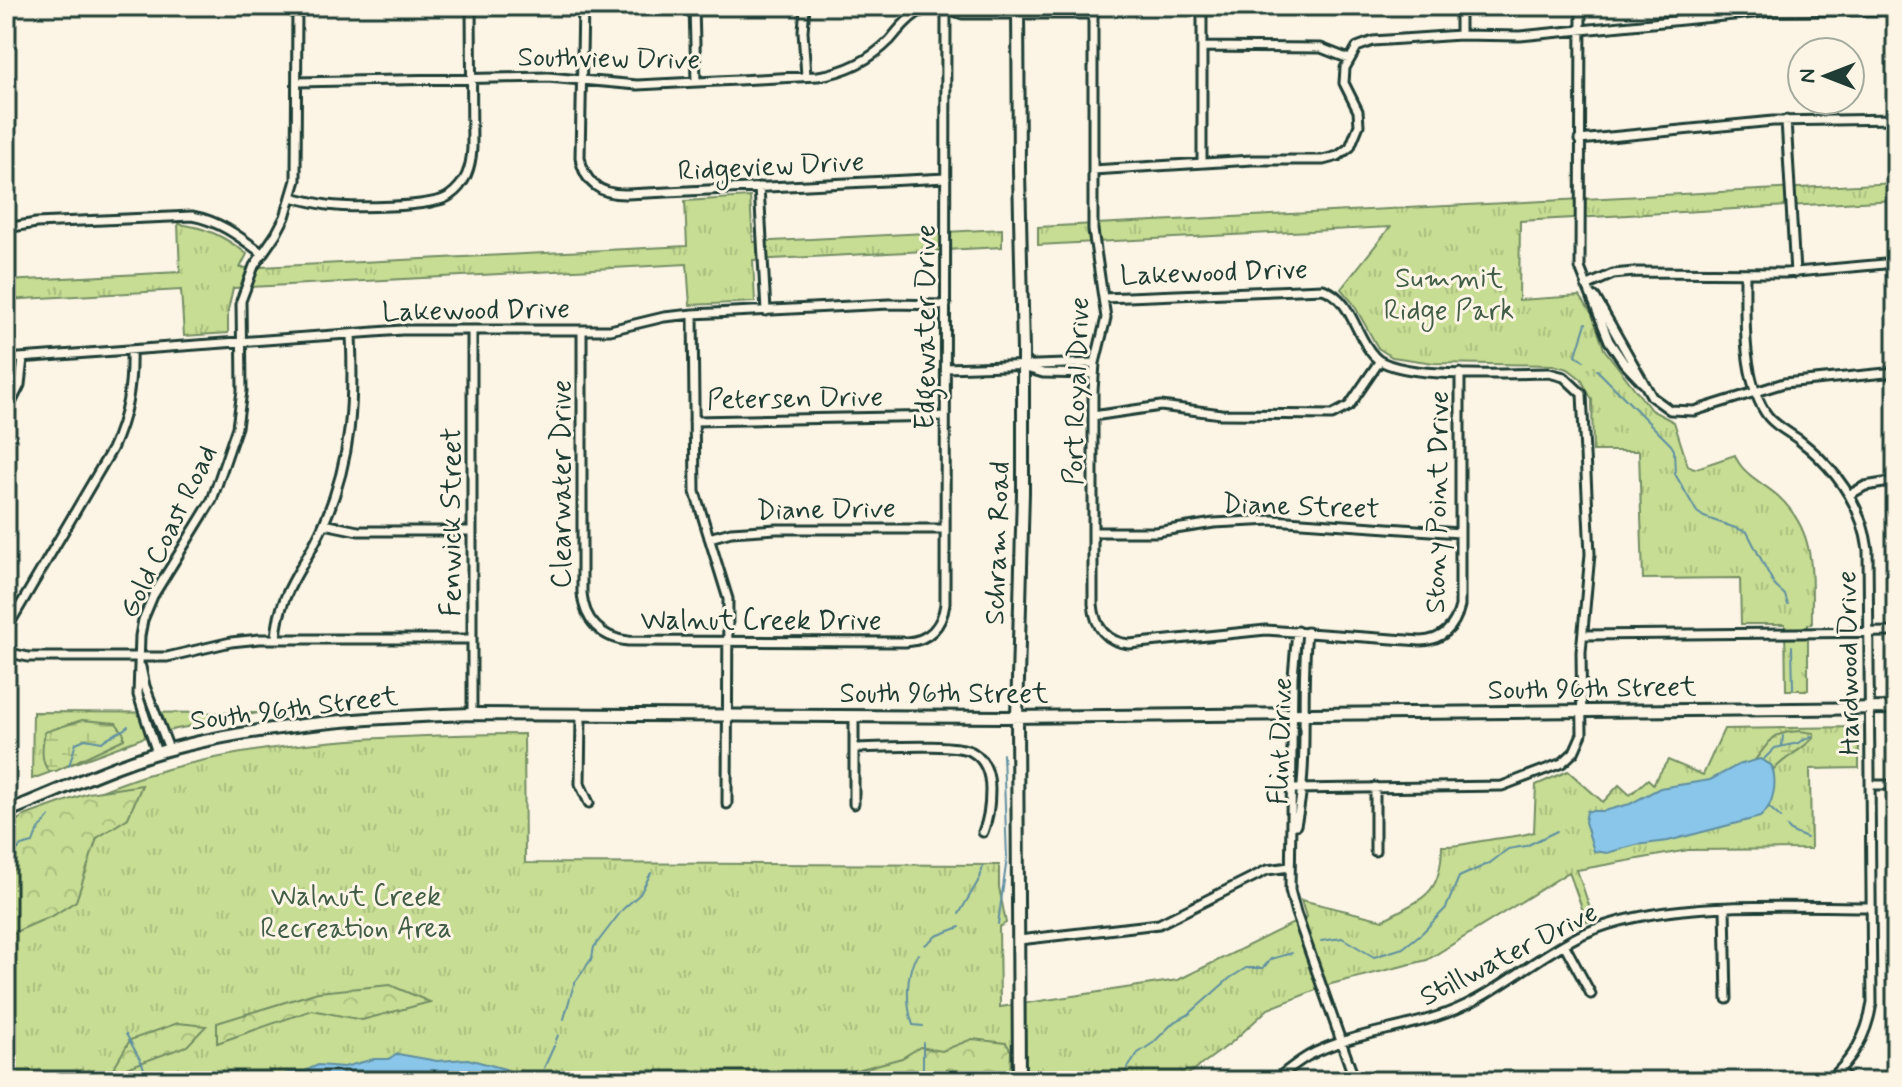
<svg xmlns="http://www.w3.org/2000/svg" width="1902" height="1087" font-family="Mynerve,sans-serif">
  <style>
    .grass { fill: url(#grass-tufts); stroke: #738d64; stroke-width: 2 }
    .forest { fill: url(#forest-crowns); stroke: #738d64; stroke-width: 2 }
    .wetland { fill: url(#wetland-marsh); stroke: #738d64; stroke-width: 2 }
    .water { fill: #8ac6ea; stroke: #5f8fa1; stroke-width: 2 }
    .lines { fill: none; stroke-linecap: round; stroke-linejoin: round }
    .stream { stroke: #5f8fa1; stroke-width: 2 }
    .street-casing { stroke: #1f3d34; stroke-width: 13 }
    .secondary-casing { stroke: #1f3d34; stroke-width: 16 }
    .street { stroke: #fcf5e5; stroke-width: 7 }
    .secondary { stroke: #fcf5e5; stroke-width: 10 }
    .labels { text-anchor: middle; stroke-width: 6; stroke-linejoin: round; paint-order: stroke }
    .street-label { font-size: 28px; fill: #1f3d34; stroke: #fcf5e5 }
    .park-label { font-size: 28px; fill: #415d47; stroke: #fcf5e5 }
  </style>
  <defs>
    <pattern id="grass-tufts" width="24" height="20" patternUnits="userSpaceOnUse" patternTransform="scale(2)"><rect width="24" height="20" fill="#c7dd93"/><path d="M3 7l-1-3M5 7V3M7 7l1-3M15 17l-1-3M17 17v-4M19 17l1-3" fill="none" stroke="#aabf7f"/></pattern>
    <pattern id="forest-crowns" width="20" height="18" patternUnits="userSpaceOnUse" patternTransform="scale(2)"><rect width="20" height="18" fill="#c7dd93"/><path d="M2 6a3 3 0 1 1 6 0M12 15a3 3 0 1 1 6 0" fill="none" stroke="#aabf7f"/></pattern>
    <pattern id="wetland-marsh" width="20" height="14" patternUnits="userSpaceOnUse" patternTransform="scale(2)"><rect width="20" height="14" fill="#c7dd93"/><path d="M1 5h8M5 5V1M11 12h8M15 12V8" fill="none" stroke="#aabf7f"/></pattern>
  </defs>
  <rect width="100%" height="100%" fill="#fcf5e5"/>
  <filter id="ink" filterUnits="userSpaceOnUse"><feTurbulence type="fractalNoise" baseFrequency=".0125" numOctaves="2"/><feDisplacementMap in="SourceGraphic" scale="16" xChannelSelector="R" yChannelSelector="G"/><feConvolveMatrix kernelMatrix="1 2 1 2 8 2 1 2 1" color-interpolation-filters="sRGB"/></filter>
  <g filter="url(#ink)">
    <path class="grass" d="M1896 183V200L1520 221 1519 300 1580 296 1592 314 1604 349 1651 410 1674 422 1688 466 1694 469 1735 455C1742 475 1764 483 1779 497 1818 534 1811 575 1812 624H1808V690H1786L1785 624H1741L1740 578 1643 579 1639 451H1593L1592 400 1581 379 1568 369 1553 365 1434 363 1392 357 1378 348 1353 303 1341 289 1390 227 1038 245V227Z
      M750 197 753 242 1002 229V247L753 260 755 302 690 305 687 264 233 288 228 310V333L184 336 181 290 6 300V281L180 272 178 224C206 227 225 237 247 254L240 268 687 246 685 201Z
      M33 712 258 713 156 733 32 779Z
      M1859 727V768L1810 769 1811 849 1688 850 1577 870 1594 920 1587 922 1569 872 1427 960 1331 984 1268 1009 1231 1043 1179 1081H6V830C51 812 96 791 143 776 264 739 398 735 524 734L525 863 999 865V887L1006 923 999 927 1000 1007 1178 980 1306 917 1301 900 1383 920C1422 898 1441 897 1442 846 1461 847 1470 842 1488 840 1504 837 1518 837 1534 832L1536 785 1568 771 1603 802 1619 785 1630 795 1648 779 1653 784 1668 760 1703 775 1724 729Z"/>
    <path class="forest" d="M142 785 128 818 97 838 76 901 54 915 6 936V827L24 816 88 793Z
      M390 985 430 1002 362 1020 312 1010 217 1043V1023L318 992Z
      M178 1023 206 1026 187 1046 110 1074 130 1040Z
      M972 1039 1006 1043 1011 1051 1010 1081H812L839 1079 861 1069 902 1058 920 1047 942 1051Z"/>
    <path class="wetland" d="M82 720 116 723 124 734V739L56 771H49C40 762 42 745 45 732Z
      M1800 731 1814 733V737C1802 751 1785 756 1774 770L1766 762 1755 760C1773 738 1771 733 1800 731Z"/>
    <path class="water" d="M1760 759 1771 765C1778 781 1774 806 1760 817L1668 841 1636 845 1607 853 1594 851 1585 822 1587 811H1604L1630 804 1660 788 1710 780 1738 765Z
      M398 1054 437 1061 468 1059 505 1069 519 1081H271L287 1073 305 1071 318 1065 344 1067 374 1059H388Z"/>
    <g class="lines">
      <path class="stream" d="M1584 361 1576 355 1586 323
        M1597 370 1671 445 1674 450 1675 474 1697 512 1704 517 1747 532 1775 586 1785 595 1788 605
        M1792 646 1793 688
        M1782 745 1783 736
        M1763 760 1775 748 1798 743 1812 736
        M69 766 76 743 85 739 102 742C110 734 120 734 128 726
        M1769 807 1781 818
        M1787 827 1792 832 1807 838
        M6 875 13 869 12 855 21 846 33 843 37 832 49 817
        M959 914 980 878 983 866
        M998 924 1007 858 1003 754
        M1321 941 1342 938 1374 957 1403 948 1422 933 1446 908 1459 877 1490 863 1508 849 1526 846 1557 831
        M925 945 936 936 960 927
        M918 954C905 971 906 1006 913 1025L923 1026
        M564 1019 574 984 592 958 594 947 623 909 640 894 651 873
        M126 1034 142 1063 148 1081
        M555 1043 558 1035
        M544 1068 554 1046
        M540 1081 543 1073
        M917 1081 923 1067V1043
        M1119 1081 1138 1053 1153 1043 1174 1022 1188 1015 1230 978 1246 968H1263L1271 959 1292 953"/>
      <g class="street-casing">
        <path id="street" d="M583 6 580 157C584 183 601 195 627 194L946 178
          M694 6 696 82
          M805 6 803 31 806 76
          M1093 6V230L1106 318 1095 363 1093 391V604C1095 627 1106 642 1129 644L1266 630 1421 641C1443 640 1455 627 1460 606V373
          M1460 6V35
          M1581 6 1580 268 1609 341 1624 363 1643 383
          M948 9 962 14H1094
          M1202 47 1321 48 1349 59
          M297 82 548 77 637 85 818 76C846 72 870 60 890 40 898 30 906 20 917 13 928 7 941 10 953 6
          M1786 120 1795 273
          M1579 140 1773 121 1896 119
          M1202 162V6
          M1093 170 1252 160H1323L1338 156 1350 147 1359 125 1358 111 1344 83 1345 68 1357 47 1373 41 1460 35 1520 36 1774 11 1896 10
          M759 187 766 311
          M291 197C303 200 315 203 327 205 350 208 432 208 449 196 466 184 471 168 472 148L471 6
          M6 228 36 223 192 216C220 221 240 237 263 254
          M1745 274C1745 315 1742 376 1765 412 1772 424 1787 431 1798 439 1834 467 1862 504 1868 550L1872 1003C1867 1036 1853 1059 1828 1081
          M1586 286 1613 274 1634 272 1785 273 1896 263
          M1595 297 1652 397 1670 410 1694 411 1784 383 1896 372
          M1103 298 1323 289C1352 299 1355 336 1374 356 1396 381 1514 373 1549 373L1564 377 1582 394 1590 554 1581 652 1582 734 1574 752 1562 763 1502 786 1293 789
          M693 314 695 492 728 599 727 804
          M582 330V593C584 620 601 638 628 641L906 642C929 641 942 626 945 604L946 6
          M6 359 402 330H610L664 317 693 314 889 304 946 305
          M946 368 1095 363
          M1026 368 1043 373 1094 374
          M6 413 20 385 23 358
          M1093 416 1161 406 1221 414 1332 415 1349 406 1379 362
          M694 421 945 416
          M1849 495 1865 486 1896 481
          M324 524 358 531H472
          M1093 532H1156L1214 523 1273 520 1460 533
          M709 538 731 532 777 529H945
          M6 630 112 449C127 416 132 387 131 351
          M1297 631 1293 676 1290 890 1296 913 1355 1081
          M1583 635 1896 632
          M276 639C279 588 307 566 325 521 352 456 354 403 351 334
          M6 652 28 657H167L231 642 260 639H472
          M141 667 145 686 169 749
          M472 714V330
          M581 715 580 784 589 803
          M854 748C879 748 954 742 972 752 986 760 990 775 990 790 990 805 989 818 983 832
          M157 753 138 695 140 636 143 620 153 596 212 500 237 427 242 391 241 301 254 266 276 234 285 217 296 180 297 6
          M1870 785H1896
          M1375 787V851
          M854 804V716
          M1296 825C1310 761 1300 696 1307 632
          M1725 908 1727 999
          M1019 940 1159 924 1267 870 1290 867
          M1564 944 1591 994
          M1840 1071 1849 1081
          M1274 1081C1285 1072 1296 1063 1308 1056 1350 1033 1402 1030 1447 1013 1496 995 1536 956 1583 934 1663 898 1784 907 1871 907"/>
      </g>
      <g class="secondary-casing">
        <path id="secondary" d="M1018 6 1019 171 1023 352V492L1017 717 1019 1081
          M6 812C64 789 122 760 182 746 277 723 376 717 472 714L1004 717 1896 708"/>
      </g>
      <use href="#street" class="street"/>
      <use href="#secondary" class="secondary"/>
    </g>
  </g>
  <g class="labels">
    <g class="street-label">
      <text transform="translate(609 57) rotate(1)" y="10">Southview Drive</text>
      <text transform="translate(771 165) rotate(-3)" y="10">Ridgeview Drive</text>
      <text transform="translate(1214 271) rotate(-2)" y="10">Lakewood Drive</text>
      <text transform="translate(476 309) rotate(-1)" y="10">Lakewood Drive</text>
      <text transform="translate(924 327) rotate(-90)" y="10">Edgewater Drive</text>
      <text transform="translate(1075 391) rotate(-88)" y="10">Port Royal Drive</text>
      <text transform="translate(795 397) rotate(-1)" y="10">Petersen Drive</text>
      <text transform="translate(560 484) rotate(-90)" y="10">Clearwater Drive</text>
      <text transform="translate(1436 502) rotate(-89)" y="10">Stony Point Drive</text>
      <text transform="translate(1301 505) rotate(2)" y="10">Diane Street</text>
      <text transform="translate(826 508) rotate(-1)" y="10">Diane Drive</text>
      <text transform="translate(450 522) rotate(-90)" y="10">Fenwick Street</text>
      <text transform="translate(167 531) rotate(-64)" y="10">Gold Coast Road</text>
      <text transform="translate(996 543) rotate(-88)" y="10">Schram Road</text>
      <text x="761" y="629">Walnut Creek Drive</text>
      <text transform="translate(1847 663) rotate(-91)" y="10">Hardwood Drive</text>
      <text transform="translate(1592 687) rotate(-1)" y="10">South 96th Street</text>
      <text x="944" y="702">South 96th Street</text>
      <text transform="translate(294 707) rotate(-7)" y="10">South 96th Street</text>
      <text transform="translate(1279 741) rotate(-88)" y="10">Flint Drive</text>
      <text transform="translate(1508 953) rotate(-27)" y="10">Stillwater Drive</text>
    </g>
    <g class="park-label">
      <text x="1449" y="287">Summit<tspan x="1449" dy="32">Ridge Park</tspan></text>
      <text x="356" y="905">Walnut Creek<tspan x="356" dy="32">Recreation Area</tspan></text>
    </g>
  </g>
  <rect width="1902" height="1087" fill="none" stroke="#fcf5e5" stroke-width="32"/>
  <rect x="16" y="16" width="1870" height="1055" fill="none" stroke="#1f3d34" stroke-width="3" filter="url(#ink)"/>
  <g transform="translate(1826 76) rotate(270)"><circle r="38" fill="#fcf5e5" stroke="#a4ab9e" stroke-width="2"/>
  <path d="M0-6L14 30L0 20L-14 30Z" fill="#1f3d34"/>
  <text y="-12" font-size="22" font-weight="bold" text-anchor="middle" fill="#1f3d34">N</text>
  </g>
</svg>
